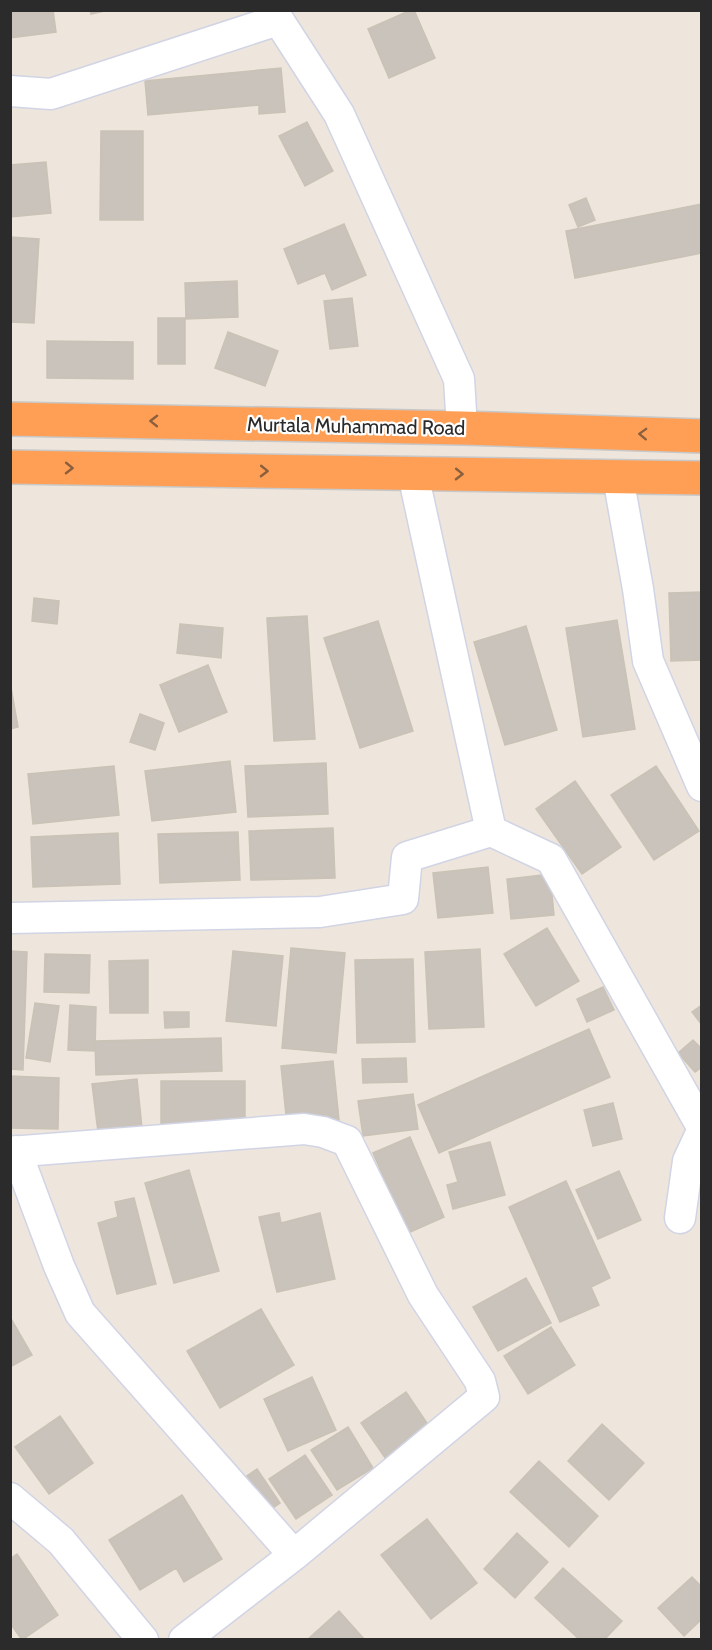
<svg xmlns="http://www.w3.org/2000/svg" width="712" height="1650" font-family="Cabin,sans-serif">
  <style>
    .building { fill: #c9c3bb; stroke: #c9c2b5; stroke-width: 1.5 }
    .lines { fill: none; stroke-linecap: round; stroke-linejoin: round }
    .minor-casing { stroke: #d1d4e5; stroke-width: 33 }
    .highway-casing { stroke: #c8c8c8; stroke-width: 36 }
    .minor { stroke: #fff; stroke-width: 30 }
    .highway { stroke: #ff9f55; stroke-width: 33 }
    .oneway { stroke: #8a5f3e }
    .labels { text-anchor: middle; stroke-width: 4.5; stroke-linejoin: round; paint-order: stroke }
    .street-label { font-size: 20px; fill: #2b2b2b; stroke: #fff }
  </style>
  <rect width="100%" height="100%" fill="#eee6dc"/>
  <path class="building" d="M10 10H53L56 32 10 38Z
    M90 10H109L91 14Z
    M411 10H414L435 58 389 78 368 29Z
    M281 68 285 112 259 114V105L148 115 145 81Z
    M307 122 333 171 305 186 279 136Z
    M101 131H143V220H100Z
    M46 162 51 213 10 217V165Z
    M586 198 595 220 578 227 569 205Z
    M702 204V253L575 278 566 231Z
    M344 224 366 275 332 290 325 273 298 284 284 249Z
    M10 237 39 239 34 323 10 322Z
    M237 281 238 317 186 319 185 283Z
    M352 298 358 346 330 349 324 301Z
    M158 318H185V364H158Z
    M228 332 278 351 265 386 215 368Z
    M47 341 133 342V379L47 378Z
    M702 592V660L671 661 669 593Z
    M34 598 59 601 57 624 32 621Z
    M307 616 315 739 274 741 267 618Z
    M617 620 635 729 583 737 566 628Z
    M378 621 413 731 360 748 324 638Z
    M180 624 223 628 221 658 177 653Z
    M526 626 557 730 505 745 474 642Z
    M208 665 227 712 179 732 160 685Z
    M10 682 18 727 10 729Z
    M140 714 164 723 155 750 130 742Z
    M230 761 236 812 152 821 145 771Z
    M326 763 328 814 248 817 245 766Z
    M114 766 119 815 33 824 28 774Z
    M656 766 699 831 654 860 611 795Z
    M575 781 621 847 582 874 536 809Z
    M333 828 335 878 251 880 249 831Z
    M238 832 240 880 160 883 158 834Z
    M118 833 120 884 33 887 31 837Z
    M488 867 493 913 438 918 433 873Z
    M550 874 554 915 511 919 507 879Z
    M547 928 579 981 536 1006 504 954Z
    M291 948 345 953 336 1053 282 1048Z
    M480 949 484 1027 429 1029 425 952Z
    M10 951 27 952 23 1070 10 1069Z
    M233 951 283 956 276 1026 226 1021Z
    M45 954 90 955 89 993 44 992Z
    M413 959 415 1042 357 1043 355 960Z
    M148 960V1013H110L109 961Z
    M603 987 614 1010 587 1022 577 999Z
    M35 1003 59 1006 50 1062 26 1058Z
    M70 1005 96 1007 95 1051 68 1050Z
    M702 1005V1025L692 1012Z
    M164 1012H189V1027L165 1028Z
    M589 1029 610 1077 439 1153 418 1105Z
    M221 1038 222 1071 96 1075 95 1041Z
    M693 1040 702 1049V1067L695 1072 678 1053Z
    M406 1058 407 1082 363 1083 362 1059Z
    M333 1061 339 1120 287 1125 281 1066Z
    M10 1076 59 1078 58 1129 10 1128Z
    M137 1079 142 1128 98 1132 92 1084Z
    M161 1081H245V1129L161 1130Z
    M413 1094 418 1129 363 1136 358 1101Z
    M613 1103 622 1139 593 1146 584 1110Z
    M410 1137 444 1217 408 1233 373 1153Z
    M490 1142 505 1195 453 1209 447 1185 458 1182 449 1152Z
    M189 1170 219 1271 174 1283 145 1183Z
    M619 1171 641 1220 598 1239 576 1190Z
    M566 1181 610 1278 591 1287 599 1305 560 1322 509 1207Z
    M134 1198 156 1284 117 1294 98 1223 118 1217 115 1202Z
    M279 1213 281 1223 320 1213 335 1279 277 1292 259 1217Z
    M526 1278 551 1323 498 1351 473 1307Z
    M261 1309 294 1365 220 1408 187 1351Z
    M10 1317 32 1355 10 1367Z
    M551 1327 575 1365 528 1394 504 1356Z
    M312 1377 336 1430 288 1451 264 1399Z
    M406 1392 433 1432 388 1462 361 1423Z
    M60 1416 93 1463 49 1494 15 1447Z
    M602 1424 644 1463 609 1500 568 1461Z
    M348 1427 373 1468 337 1490 311 1450Z
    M305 1455 332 1495 296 1519 269 1479Z
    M539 1461 598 1516 569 1547 510 1492Z
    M257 1469 280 1503 267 1512 244 1478Z
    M182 1495 222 1559 184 1582 176 1568 140 1590 109 1540Z
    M427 1519 477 1583 431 1619 381 1555Z
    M517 1533 548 1562 515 1598 484 1569Z
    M17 1554 58 1615 22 1640 10 1623V1559Z
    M563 1568 622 1621 604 1640H580L535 1598Z
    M692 1577 702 1587V1619L684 1636 658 1608Z
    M339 1611 365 1640H307Z"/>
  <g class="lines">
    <g class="minor-casing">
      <path id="minor" d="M272 10 339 114 459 379 462 428
        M10 91 51 94 278 20
        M618 477 638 589 648 661 702 786
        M491 831 551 859 702 1127
        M10 918 320 912 403 899 407 857 491 831 413 474
        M16 1151 59 1266 80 1313 294 1555 184 1640
        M10 1152 304 1129 323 1132 347 1141 423 1295 480 1381 484 1397 294 1555
        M680 1218 688 1161 702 1131
        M10 1498 61 1541 143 1640"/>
    </g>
    <g class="highway-casing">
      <path id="highway" d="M10 419 462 428 702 436
        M10 467 702 478"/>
    </g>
    <use href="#minor" class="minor"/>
    <use href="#highway" class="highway"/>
  </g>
  <defs><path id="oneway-chevron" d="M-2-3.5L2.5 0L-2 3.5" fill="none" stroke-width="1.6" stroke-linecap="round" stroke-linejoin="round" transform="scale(1.5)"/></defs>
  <g class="oneway">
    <use href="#oneway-chevron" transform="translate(154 421) rotate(-179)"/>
    <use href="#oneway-chevron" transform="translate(643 434) rotate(-178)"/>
    <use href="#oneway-chevron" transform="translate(69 468) rotate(1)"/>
    <use href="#oneway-chevron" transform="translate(264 471) rotate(1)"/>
    <use href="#oneway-chevron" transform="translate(459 474) rotate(1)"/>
  </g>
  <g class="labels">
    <g class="street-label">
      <text transform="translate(356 426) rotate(1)" y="7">Murtala Muhammad Road</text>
    </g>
  </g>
  <rect width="712" height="1650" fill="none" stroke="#2b2b2b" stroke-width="24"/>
</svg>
